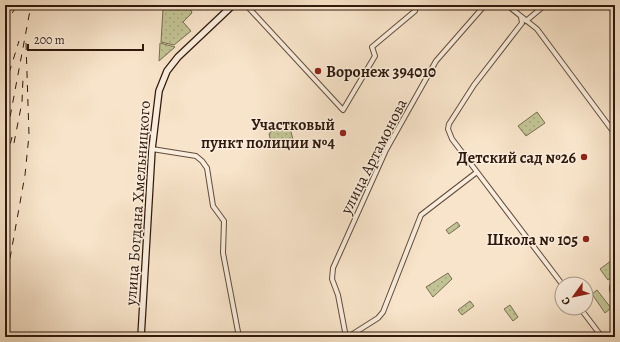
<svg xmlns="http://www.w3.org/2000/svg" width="620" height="342" font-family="Alegreya,serif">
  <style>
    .grass { fill: url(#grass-dots); stroke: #786e50 }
    .pitch { fill: #c2c394; stroke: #786e50 }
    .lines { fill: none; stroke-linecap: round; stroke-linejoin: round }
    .minor-casing { stroke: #614c3c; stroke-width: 6 }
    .secondary-casing { stroke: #2f190c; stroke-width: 8 }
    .minor { stroke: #faeddd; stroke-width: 4 }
    .secondary { stroke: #faeddd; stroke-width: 5.5 }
    .rail { stroke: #2f190c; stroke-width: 1; stroke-dasharray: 7 7; stroke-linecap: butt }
    .poi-dot { fill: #8f2418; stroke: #faeddd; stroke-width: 1.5 }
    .labels { text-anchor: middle; stroke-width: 3; stroke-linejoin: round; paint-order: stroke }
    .poi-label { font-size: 16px; font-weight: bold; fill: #2f190c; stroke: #faeddd; text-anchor: end }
    .street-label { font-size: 16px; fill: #2f190c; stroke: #faeddd }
  </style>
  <defs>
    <pattern id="grass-dots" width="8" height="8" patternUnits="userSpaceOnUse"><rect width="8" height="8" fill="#c2c394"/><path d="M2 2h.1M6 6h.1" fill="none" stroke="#a7a77e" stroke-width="1.8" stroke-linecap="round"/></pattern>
  </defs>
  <rect width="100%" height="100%" fill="#f8e4ca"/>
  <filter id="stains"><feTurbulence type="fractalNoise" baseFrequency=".005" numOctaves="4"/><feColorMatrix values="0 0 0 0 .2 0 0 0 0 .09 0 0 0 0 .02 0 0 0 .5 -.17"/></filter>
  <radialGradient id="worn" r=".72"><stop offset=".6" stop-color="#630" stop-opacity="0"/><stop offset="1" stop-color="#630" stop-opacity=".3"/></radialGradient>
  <path class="grass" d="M189 5 192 13 183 22 191 31 174 45 161 42 163 9 166 6Z
    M160 43 175 47 159 61Z
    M537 112 545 123 526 136 518 126Z
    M288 121 294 143 273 149 269 134 277 124Z
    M457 222 460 226 449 234 446 230Z
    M615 258V275L608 280 600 269Z
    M448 273 452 279 433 297 426 287Z
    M470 301 474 306 462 315 458 310Z
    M510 305 518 317 513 321 504 309Z"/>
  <path class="pitch" d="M615 278V300C608 293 607 284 615 278Z
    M597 290 611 308 605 313 592 294Z"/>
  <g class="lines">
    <g class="minor-casing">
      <path id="minor" d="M246 5 343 110 375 56 372 47 415 11 416 5
        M507 5 537 29 615 134
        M521 17 522 23 474 85 449 124 448 129 452 139 562 284
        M526 21 545 5
        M152 149 196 156 202 161 207 168 213 206 224 221 223 253 239 337
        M580 308 602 337
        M346 337 338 295 332 279 333 268 386 150 436 61 485 5
        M348 337 378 318 383 312 421 215 477 172"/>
    </g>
    <g class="secondary-casing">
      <path id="secondary" d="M141 337 152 149 159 91 167 71 178 57 233 5"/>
    </g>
    <use href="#minor" class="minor"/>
    <use href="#secondary" class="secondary"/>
    <path class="rail" d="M5 25 17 5
      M5 86 19 41
      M5 98 10 81
      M14 143 22 102 23 78
      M5 144 31 5
      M7 157 12 137
      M5 286 25 175 29 135 26 43"/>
  </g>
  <g class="poi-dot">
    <circle cx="318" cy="71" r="4"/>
    <circle cx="343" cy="133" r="4"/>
    <circle cx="584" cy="157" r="4"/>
    <circle cx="586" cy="239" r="4"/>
  </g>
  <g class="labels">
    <g class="poi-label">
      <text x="326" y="77" text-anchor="start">Воронеж 394010</text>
      <text x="335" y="130">Участковый<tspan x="335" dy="18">пункт полиции №4</tspan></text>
      <text x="576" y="163">Детский сад №26</text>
      <text x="578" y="245">Школа № 105</text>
    </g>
    <g class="street-label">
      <text transform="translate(373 156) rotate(-63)" y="6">улица Артамонова</text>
      <text transform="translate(137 203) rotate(-86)" y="6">улица Богдана Хмельницкого</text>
    </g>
  </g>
  <rect width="620" height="342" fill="none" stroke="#f8e4ca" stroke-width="20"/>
  <rect x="6" y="6" width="608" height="330" fill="none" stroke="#2f190c" stroke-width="2"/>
  <rect x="10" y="10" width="600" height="322" fill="none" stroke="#2f190c"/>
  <g transform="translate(574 296) rotate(237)"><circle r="19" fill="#faeddd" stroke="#a99889"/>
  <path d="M0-3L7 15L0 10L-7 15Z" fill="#8f2418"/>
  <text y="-6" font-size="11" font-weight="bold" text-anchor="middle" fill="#2f190c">С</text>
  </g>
  <path d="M28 44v6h115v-6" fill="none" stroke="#2f190c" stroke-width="2"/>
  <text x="34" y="44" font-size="12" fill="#2f190c" stroke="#faeddd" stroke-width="3" paint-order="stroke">200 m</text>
  <rect width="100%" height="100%" filter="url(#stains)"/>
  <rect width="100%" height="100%" fill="url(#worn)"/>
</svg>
